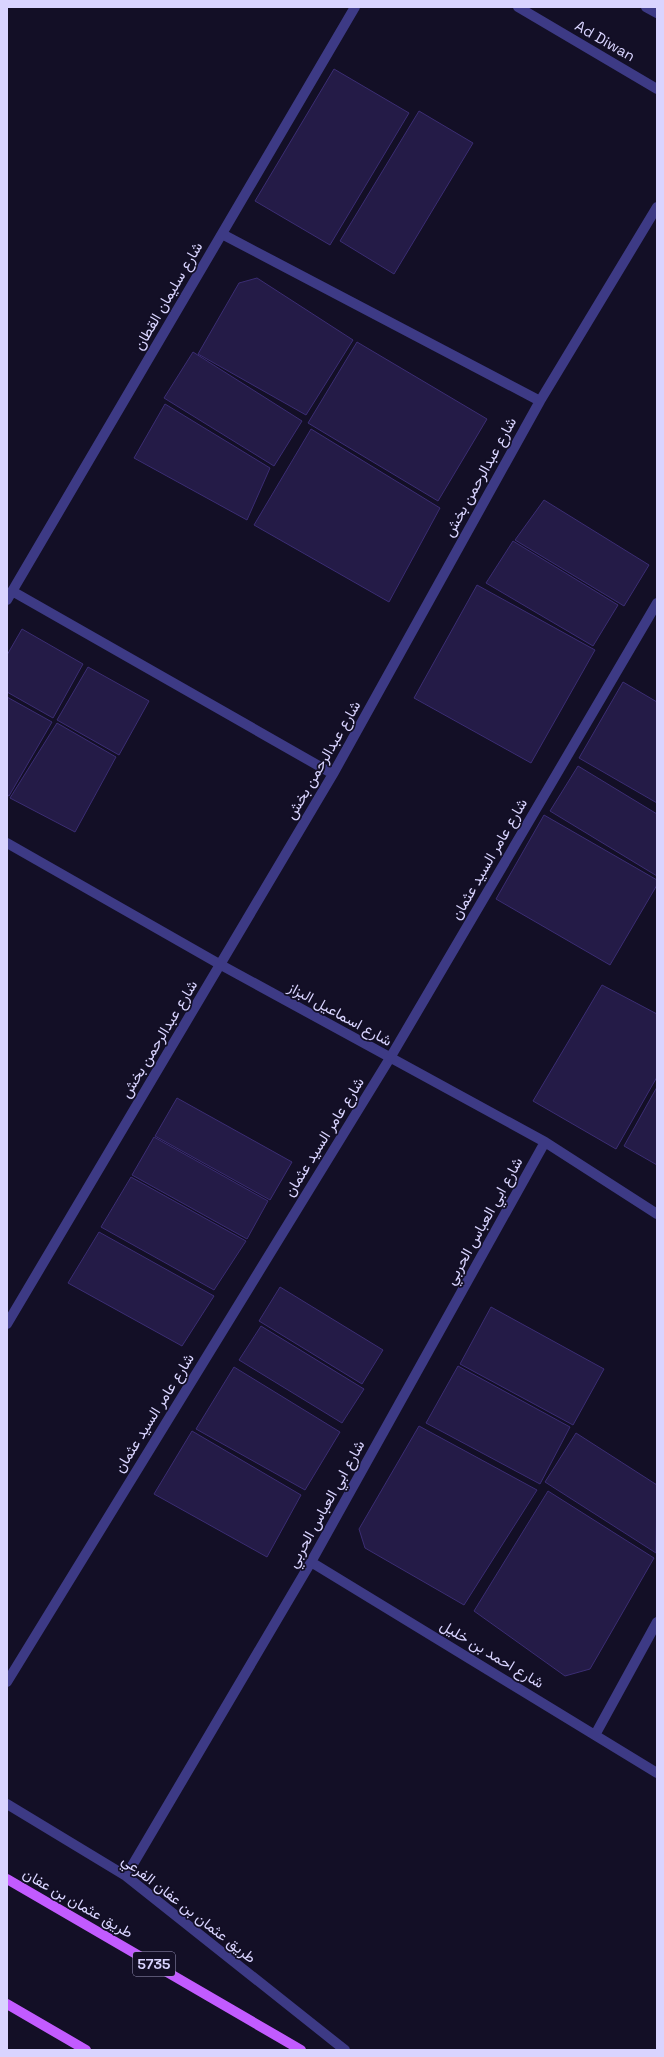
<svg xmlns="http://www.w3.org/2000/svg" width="664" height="2057" font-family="'Space Grotesk',Vazirmatn,sans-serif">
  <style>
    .building { fill: #241b47; stroke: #3b2d73 }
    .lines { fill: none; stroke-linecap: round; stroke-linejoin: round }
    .minor { stroke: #3d3a85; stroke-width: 10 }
    .major { stroke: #c25bff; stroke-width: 10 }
    .labels { text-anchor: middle; stroke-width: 3.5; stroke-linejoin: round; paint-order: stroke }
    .shield { fill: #130f26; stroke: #9e99be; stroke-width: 1 }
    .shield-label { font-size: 14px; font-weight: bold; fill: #d9d4ff }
    .street-label { font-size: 15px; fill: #d9d4ff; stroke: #130f26 }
  </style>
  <rect width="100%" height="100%" fill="#130f26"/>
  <path class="building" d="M334 69 409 113 330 245 255 201Z
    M419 111 473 143 394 274 340 241Z
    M257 278 353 340 306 415 198 354 239 283Z
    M357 342 487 419 438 501 308 423Z
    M193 352 302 421 274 466 164 398Z
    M165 404 270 468 247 520 134 458Z
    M311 429 440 508 389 602 254 525Z
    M544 500 649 565 624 606 515 540Z
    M513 541 618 605 593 646 486 583Z
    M477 585 595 650 531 763 414 698Z
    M22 629 83 664 53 718 7 692V655Z
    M88 667 149 701 119 755 57 720Z
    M623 682 657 702V803L579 758Z
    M7 697 52 722 9 796 7 795Z
    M57 723 116 757 75 832 10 798Z
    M578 766 657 814V876L550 811Z
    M544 815 657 880V885L610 965 496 899Z
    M602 985 657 1014V1077L616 1149 533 1101Z
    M657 1087V1165L624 1146Z
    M177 1098 292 1162 270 1200 155 1136Z
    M154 1137 268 1201 247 1239 132 1175Z
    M131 1177 246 1241 214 1290 101 1227Z
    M99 1232 214 1296 182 1346 68 1283Z
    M280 1287 383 1350 362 1384 259 1321Z
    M491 1307 604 1369 573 1425 460 1364Z
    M261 1326 364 1389 342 1423 239 1360Z
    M458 1366 570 1427 540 1484 426 1423Z
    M234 1367 340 1432 305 1490 196 1429Z
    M419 1426 537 1490 464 1605 365 1548 359 1529Z
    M192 1431 301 1495 267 1557 154 1494Z
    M576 1433 657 1485 656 1553 545 1482Z
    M548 1491 654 1558 590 1669 565 1676 474 1611Z"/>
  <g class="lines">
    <path class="minor" d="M518 7 657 89
      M646 7 657 13
      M222 234 540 401
      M12 591 333 774
      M7 600 355 7
      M7 843 221 965 545 1142 657 1214
      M7 1324 333 774 540 401 657 207
      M311 1562 657 1773
      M7 1682 390 1058 657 603
      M595 1735 657 1622
      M7 1804 126 1876 345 2050
      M126 1876 311 1562 545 1142"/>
    <path class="major" d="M7 1879 301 2050
      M7 2004 86 2050"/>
  </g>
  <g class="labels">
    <rect class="shield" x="133" y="1952" width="42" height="24" rx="3"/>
    <g class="shield-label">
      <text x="154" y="1969">5735</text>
    </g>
    <g class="street-label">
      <text transform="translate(605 41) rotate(30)" y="5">Ad Diwan</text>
      <text transform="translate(168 296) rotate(-60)" y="5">شارع سليمان القطان</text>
      <text transform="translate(480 477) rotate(-61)" y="5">شارع عبدالرحمن بخش</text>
      <text transform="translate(323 760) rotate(-60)" y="5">شارع عبدالرحمن بخش</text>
      <text transform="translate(489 859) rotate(-60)" y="5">شارع عامر السيد عثمان</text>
      <text transform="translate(340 1014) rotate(29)" y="5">شارع اسماعيل البزاز</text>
      <text transform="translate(159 1039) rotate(-59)" y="5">شارع عبدالرحمن بخش</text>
      <text transform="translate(324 1137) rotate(-58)" y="5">شارع عامر السيد عثمان</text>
      <text transform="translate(484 1221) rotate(-61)" y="5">شارع ابي العباس الحربي</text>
      <text transform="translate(154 1413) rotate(-58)" y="5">شارع عامر السيد عثمان</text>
      <text transform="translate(326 1504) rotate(-61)" y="5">شارع ابي العباس الحربي</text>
      <text transform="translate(492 1654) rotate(31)" y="5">شارع احمد بن خليل</text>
      <text transform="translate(78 1903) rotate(30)" y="5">طريق عثمان بن عفان</text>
      <text transform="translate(189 1909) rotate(38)" y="5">طريق عثمان بن عفان الفرعي</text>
    </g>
  </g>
  <rect width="664" height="2057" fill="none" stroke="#d9d4ff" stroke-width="16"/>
</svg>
